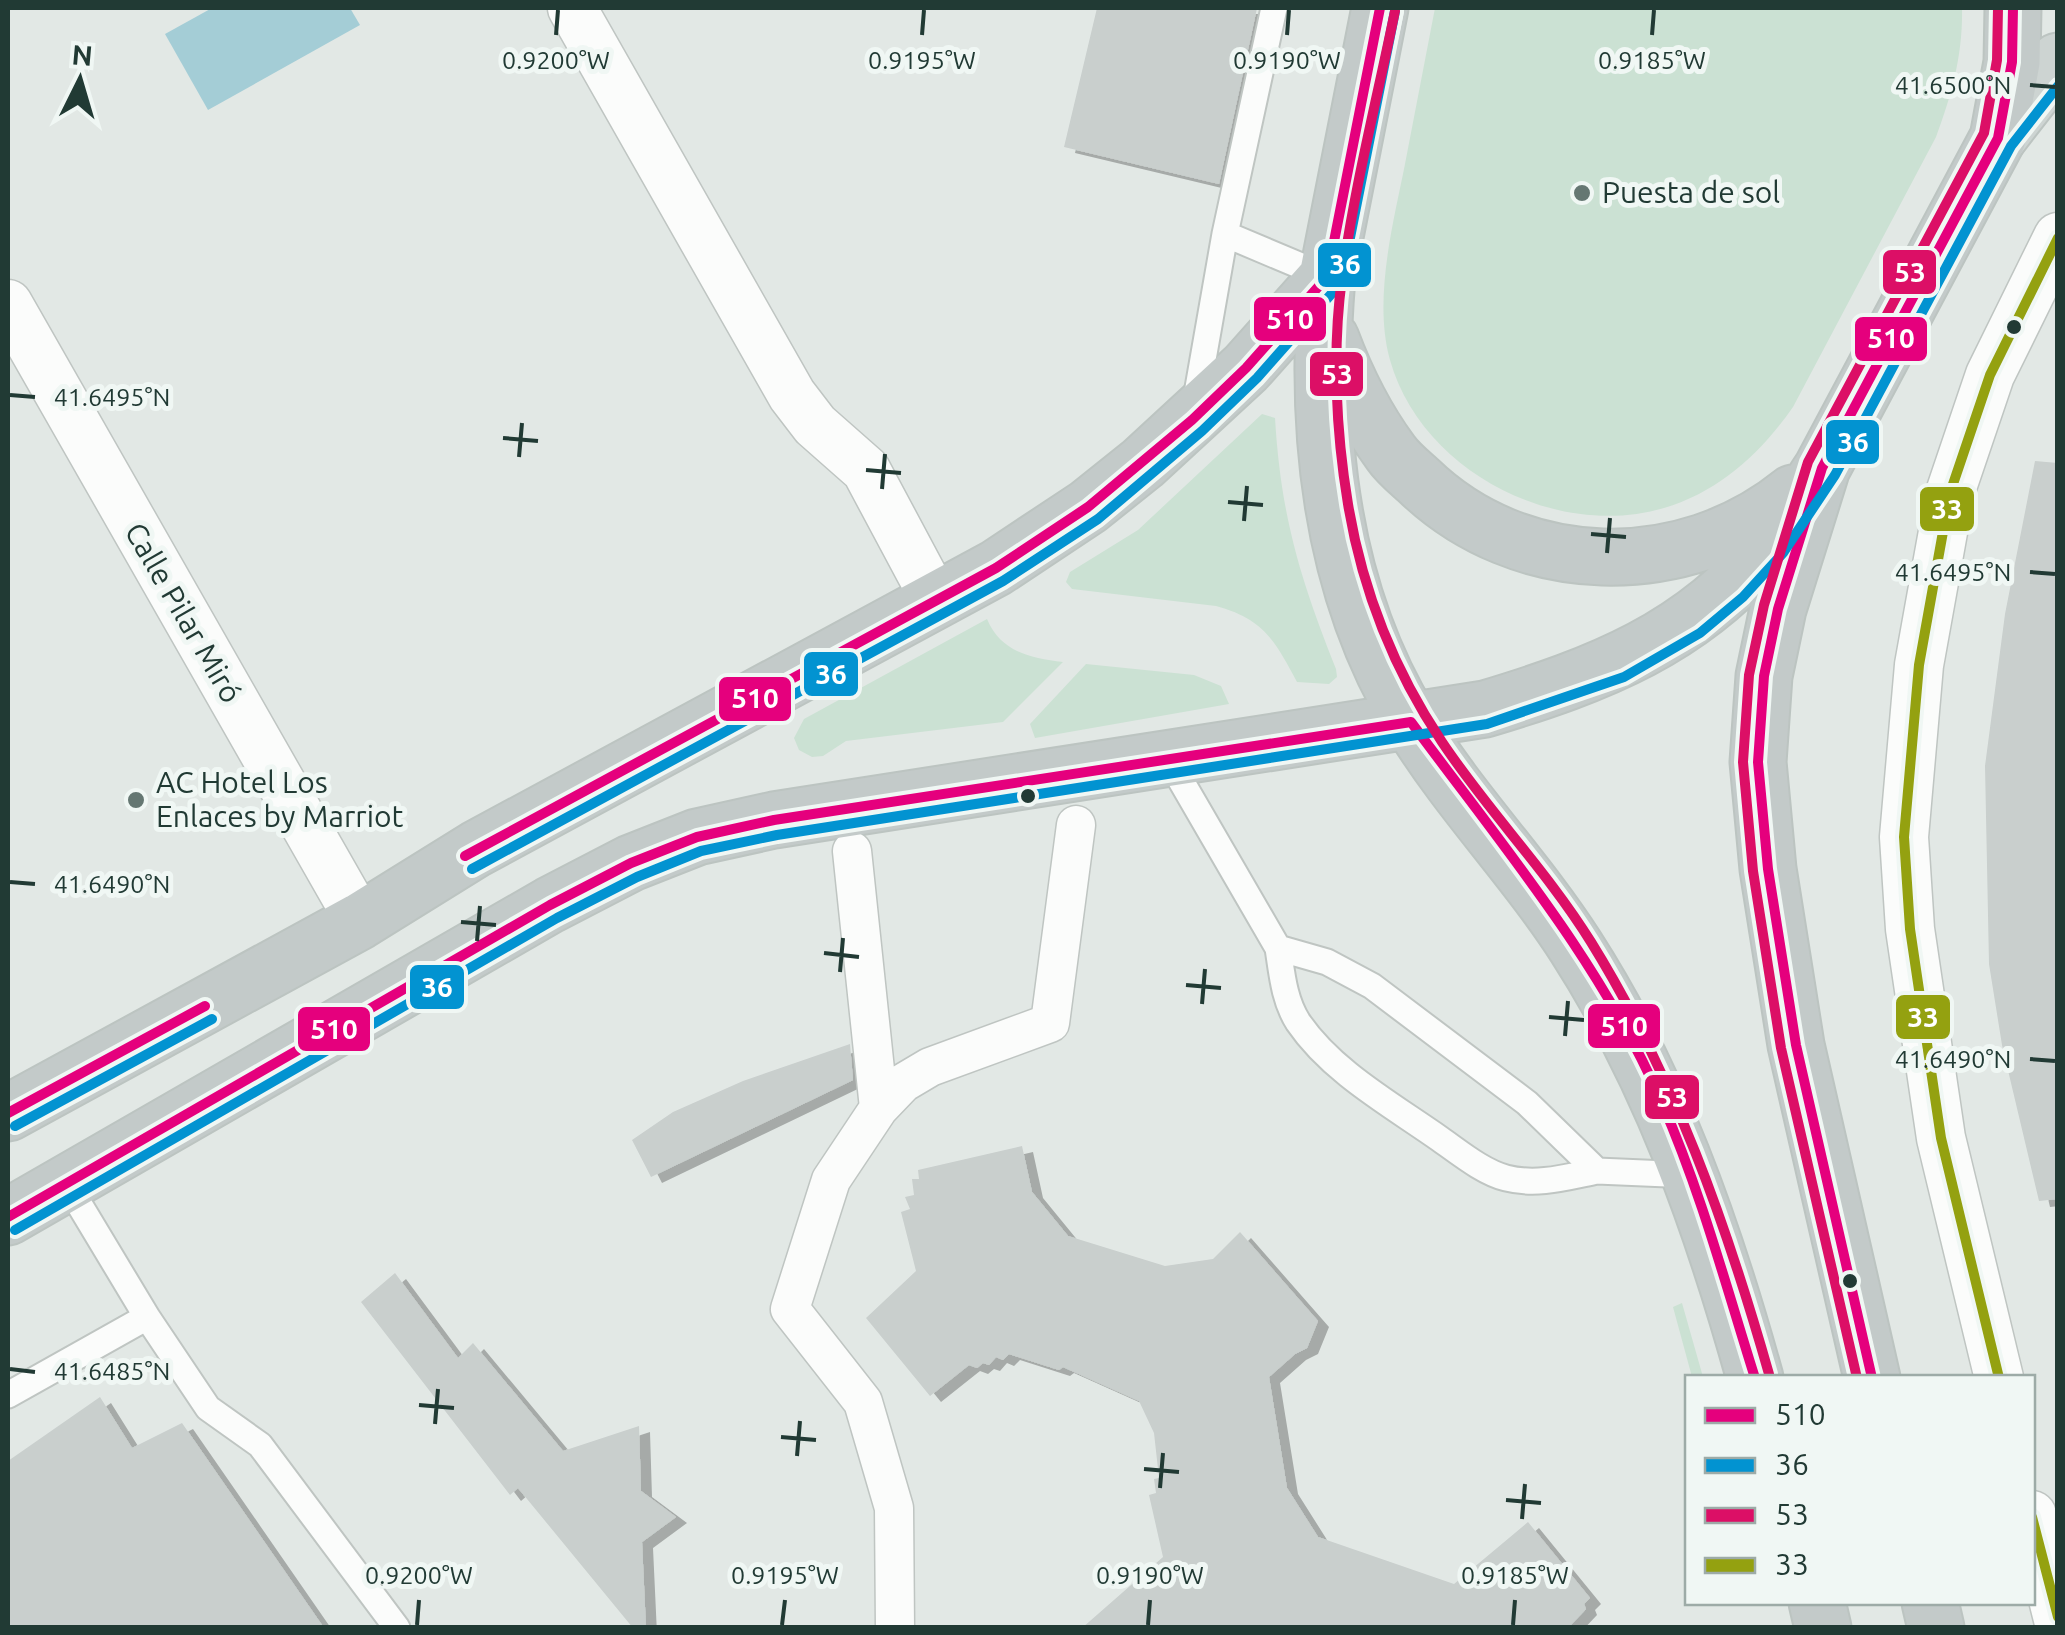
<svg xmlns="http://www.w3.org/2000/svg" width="2065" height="1635" font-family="Ubuntu,sans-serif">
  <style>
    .green { fill: #cbe1d3 }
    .water { fill: #a4cdd6 }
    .building { fill: #c9cfcd; filter: url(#shadow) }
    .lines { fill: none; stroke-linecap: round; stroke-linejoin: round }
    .service-casing { stroke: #bfc5c2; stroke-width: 29 }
    .pedestrian-casing { stroke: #bfc5c2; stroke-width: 41 }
    .minor-casing { stroke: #bfc5c2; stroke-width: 51 }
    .primary-casing { stroke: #bcc4c1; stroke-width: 59 }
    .trunk-casing { stroke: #bcc4c1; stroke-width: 59 }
    .service { stroke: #fbfcfb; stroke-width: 25 }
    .pedestrian { stroke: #fbfcfb; stroke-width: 38 }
    .minor { stroke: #fbfcfb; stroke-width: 48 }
    .primary { stroke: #cdd4d2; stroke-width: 55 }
    .trunk { stroke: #c3cac9; stroke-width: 55 }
    .bus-1-casing { stroke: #f0f7f4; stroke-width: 18 }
    .bus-2-casing { stroke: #f0f7f4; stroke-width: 18 }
    .bus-3-casing { stroke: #f0f7f4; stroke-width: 18 }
    .bus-4-casing { stroke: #f0f7f4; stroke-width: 18 }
    .bus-1 { stroke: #e5007d; stroke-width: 10 }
    .bus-2 { stroke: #0293d1; stroke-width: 10 }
    .bus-3 { stroke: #dc0f66; stroke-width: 10 }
    .bus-4 { stroke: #94a110; stroke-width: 10 }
    .ticks { fill: none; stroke: #213a34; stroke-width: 4 }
    .poi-dot { fill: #657772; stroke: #f0f7f4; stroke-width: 4 }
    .bus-dot { fill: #213a34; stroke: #f0f7f4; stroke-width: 4 }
    .labels { text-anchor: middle; stroke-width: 10; stroke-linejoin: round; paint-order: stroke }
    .poi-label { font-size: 30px; fill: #213a34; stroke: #f0f7f4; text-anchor: start }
    .street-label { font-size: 30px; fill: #213a34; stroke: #f0f7f4 }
    .ticks-label { font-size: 25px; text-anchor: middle; fill: #213a34; stroke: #f0f7f4; stroke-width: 10; stroke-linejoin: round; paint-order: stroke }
    .line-badge { stroke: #f0f7f4; stroke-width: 4 }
    .badge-label { font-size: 28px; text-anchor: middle; font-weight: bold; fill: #fff }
  </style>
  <defs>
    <filter id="shadow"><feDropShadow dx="11" dy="6" stdDeviation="0" flood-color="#0004"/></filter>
  </defs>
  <rect width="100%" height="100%" fill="#e2e8e5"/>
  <path class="green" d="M1435 8H1962C1963 54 1952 94 1936 137L1793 407C1761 453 1719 492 1664 508 1556 540 1421 471 1390 360 1373 299 1393 225 1405 164 1415 112 1425 60 1435 8Z
    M1262 414 1275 418C1281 517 1300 578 1336 669L1337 677 1329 684 1297 682C1275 641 1264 619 1216 606L1072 589 1066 582 1070 572 1138 530Z
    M987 619C1001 652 1030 658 1063 662L1003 722 846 741 823 756 812 757 799 750 794 738 804 719Z
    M1086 664 1194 675 1221 686 1229 704 1035 738 1030 724Z
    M1682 1303 1703 1377H1692L1673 1307Z"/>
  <path class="water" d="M212 8H350L360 25 208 110 165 34Z"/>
  <path class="building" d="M1097 8H1257L1219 184 1064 147Z
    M2035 461 2058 463V1199L2039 1201 2002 1045 1989 964 1985 766 2005 614Z
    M850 1044 853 1080 651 1177 632 1140 673 1112 743 1081Z
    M1022 1146 1032 1192 1068 1236 1165 1266 1213 1259 1240 1232 1318 1321 1307 1348 1295 1354 1269 1377 1287 1488 1318 1537 1454 1584 1528 1522 1590 1598 1584 1604 1586 1609 1568 1628H1082L1163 1557 1149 1495 1156 1493 1154 1479 1159 1478 1154 1433 1139 1401 1063 1367 1059 1370 1009 1354 1003 1360 996 1357 989 1365 983 1363 977 1368 969 1365 930 1396 866 1318 916 1271 901 1212 910 1209 905 1197 914 1195 912 1179H919L918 1170Z
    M395 1273 458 1358 473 1343 563 1451 639 1426 641 1491 676 1517 642 1542 646 1628H633L518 1488 510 1495 361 1302Z
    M100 1397 132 1448 182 1423 324 1628H8V1461Z"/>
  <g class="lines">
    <g class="service-casing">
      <path id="service" d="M1225 234 1327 277
        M1195 405 1225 234 1274 8
        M1169 760 1278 948 1327 962 1372 986 1527 1103 1597 1171 1691 1175
        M1278 948C1282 974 1284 1000 1298 1022 1332 1072 1392 1105 1440 1139 1460 1153 1483 1172 1506 1178 1537 1186 1567 1177 1597 1171
        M147 1317 208 1408 260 1445 397 1628
        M8 1395 147 1317 67 1184"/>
    </g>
    <g class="pedestrian-casing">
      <path id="pedestrian" d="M852 851 879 1108
        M895 1628 894 1508 863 1402 790 1309 831 1180 879 1108 903 1083 930 1067 1050 1023 1076 825"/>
    </g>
    <g class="minor-casing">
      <path id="minor" d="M572 8 792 395 815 425 866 470 937 603
        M8 304 360 921
        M1999 1378 1941 1138 1910 929 1904 837 1919 665 1950 493 1990 375 2058 237
        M2032 1515 2058 1619"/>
    </g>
    <g class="primary-casing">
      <path id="primary" d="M1998 138 2058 61"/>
    </g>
    <g class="trunk-casing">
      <path id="trunk" d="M1380 8 1327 277C1314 430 1329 588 1411 722 1459 801 1526 869 1576 947 1661 1079 1713 1227 1755 1378
        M1331 339C1346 379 1366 419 1391 453 1398 463 1409 472 1418 480 1520 579 1683 582 1793 493
        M8 1113 360 921 476 849 996 568 1088 507 1143 463 1246 368 1327 277
        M8 1217 550 905 631 863 697 837 774 820 1485 709C1598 675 1693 639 1771 544 1790 521 1805 493 1822 468
        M1872 1378 1796 1045 1768 869 1758 762 1764 676 1778 609 1822 468 1998 138 2012 62 2013 8
        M1817 1602 1823 1628
        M1930 1602 1936 1628"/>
    </g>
    <use href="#service" class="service"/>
    <use href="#pedestrian" class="pedestrian"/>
    <use href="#minor" class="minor"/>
    <use href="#primary" class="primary"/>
    <use href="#trunk" class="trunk"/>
    <g class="bus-1-casing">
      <path id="bus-1" d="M465 856 996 568 1088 507 1192 420 1246 368 1327 277 1380 8
        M8 1113 205 1006
        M8 1217 550 905 631 863 697 837 774 820 1411 722C1501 844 1602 963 1662 1103 1701 1192 1726 1286 1755 1378
        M1872 1378 1796 1045 1768 869 1758 762 1764 676 1778 609 1822 468 1998 138 2012 62 2013 8"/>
    </g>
    <g class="bus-2-casing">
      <path id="bus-2" d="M472 869 1003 581 1098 519 1202 431 1257 378 1341 283 1395 11
        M15 1126 212 1019
        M15 1230 557 918 637 877 701 851 777 835 1487 724 1624 677 1700 633 1743 597 1783 553 1835 475 2011 146 2058 86"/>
    </g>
    <g class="bus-3-casing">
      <path id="bus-3" d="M1395 11C1377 99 1354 189 1342 278 1332 351 1336 432 1348 504 1362 589 1394 670 1442 742 1488 811 1547 871 1591 942 1674 1076 1726 1223 1769 1374
        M1857 1378 1781 1048 1753 871 1743 762 1749 675 1764 605 1808 462 1984 133 1997 60 1998 8"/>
    </g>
    <g class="bus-4-casing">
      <path id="bus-4" d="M1999 1378 1941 1138 1910 929 1904 837 1919 665 1950 493 1990 375 2058 238
        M2032 1517 2058 1617"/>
    </g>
    <use href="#bus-1" class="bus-1"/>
    <use href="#bus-2" class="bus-2"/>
    <use href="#bus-3" class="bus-3"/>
    <use href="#bus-4" class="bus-4"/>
  </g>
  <path class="ticks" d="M556 35 558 10M922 35 924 10M1287 35 1289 10M1652 35 1654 10M2030 85 2055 87M10 395 35 397M503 438 538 441M519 457 522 423M866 470 901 473M882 489 885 454M1228 502 1263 505M1244 521 1247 486M1591 534 1626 537M1607 553 1610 518M2030 572 2055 574M10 882 35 884M461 922 496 925M477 941 480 906M824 953 859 957M840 972 843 938M1186 985 1221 988M1202 1004 1205 969M1549 1017 1584 1020M1565 1036 1568 1001M2030 1059 2055 1061M10 1369 35 1372M419 1405 454 1408M435 1424 438 1389M781 1437 816 1440M797 1456 800 1421M1144 1469 1179 1472M1160 1488 1163 1453M1506 1500 1541 1503M1522 1519 1525 1484M417 1625 419 1600M782 1625 785 1600M1148 1625 1150 1600M1513 1625 1515 1600"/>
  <g class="poi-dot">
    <circle cx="1582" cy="193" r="10"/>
    <circle cx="136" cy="800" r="10"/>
  </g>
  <g class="bus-dot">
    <circle cx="2014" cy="327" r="9"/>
    <circle cx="1028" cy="796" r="9"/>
    <circle cx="1850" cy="1281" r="9"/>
  </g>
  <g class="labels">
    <g class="poi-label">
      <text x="1602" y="203">Puesta de sol</text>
      <text x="156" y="793">AC Hotel Los<tspan x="156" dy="34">Enlaces by Marriot</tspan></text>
    </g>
    <g class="street-label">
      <text transform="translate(183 613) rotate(60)" y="10">Calle Pilar Miró</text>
    </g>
  </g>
  <g class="ticks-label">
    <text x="556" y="69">0.9200°W</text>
    <text x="922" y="69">0.9195°W</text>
    <text x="1287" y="69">0.9190°W</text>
    <text x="1652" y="69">0.9185°W</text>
    <text x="1953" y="94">41.6500°N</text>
    <text x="112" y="406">41.6495°N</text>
    <text x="1953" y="581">41.6495°N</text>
    <text x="112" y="893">41.6490°N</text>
    <text x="1953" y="1068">41.6490°N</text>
    <text x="112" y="1380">41.6485°N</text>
    <text x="419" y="1584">0.9200°W</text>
    <text x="785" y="1584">0.9195°W</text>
    <text x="1150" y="1584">0.9190°W</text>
    <text x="1515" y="1584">0.9185°W</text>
  </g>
  <g class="line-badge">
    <rect x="1316" y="241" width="57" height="48" rx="10" fill="#0293d1"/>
    <rect x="1881" y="248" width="57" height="48" rx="10" fill="#dc0f66"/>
    <rect x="1252" y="295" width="76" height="48" rx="10" fill="#e5007d"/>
    <rect x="1853" y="315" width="76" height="48" rx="10" fill="#e5007d"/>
    <rect x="1308" y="350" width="57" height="48" rx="10" fill="#dc0f66"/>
    <rect x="1824" y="418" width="57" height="48" rx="10" fill="#0293d1"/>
    <rect x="1918" y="485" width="58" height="48" rx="10" fill="#94a110"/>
    <rect x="802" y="650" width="58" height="48" rx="10" fill="#0293d1"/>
    <rect x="717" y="675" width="76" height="48" rx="10" fill="#e5007d"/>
    <rect x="408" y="963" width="58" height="48" rx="10" fill="#0293d1"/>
    <rect x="1894" y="993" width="58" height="48" rx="10" fill="#94a110"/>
    <rect x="1586" y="1002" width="76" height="48" rx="10" fill="#e5007d"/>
    <rect x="296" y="1005" width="76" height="48" rx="10" fill="#e5007d"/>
    <rect x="1643" y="1073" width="58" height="48" rx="10" fill="#dc0f66"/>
  </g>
  <g class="badge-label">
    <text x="1345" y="274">36</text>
    <text x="1910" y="282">53</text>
    <text x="1290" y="329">510</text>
    <text x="1891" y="348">510</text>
    <text x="1337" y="384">53</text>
    <text x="1853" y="452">36</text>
    <text x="1947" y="519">33</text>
    <text x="831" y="684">36</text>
    <text x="755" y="708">510</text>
    <text x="437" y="997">36</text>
    <text x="1923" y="1027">33</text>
    <text x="1624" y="1036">510</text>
    <text x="334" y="1039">510</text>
    <text x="1672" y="1107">53</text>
  </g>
  <rect width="2065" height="1635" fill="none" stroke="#213a34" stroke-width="20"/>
  <rect x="1685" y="1375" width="350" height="230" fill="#f0f7f4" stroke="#9daba7" stroke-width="2.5"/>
  <rect x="1705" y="1408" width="50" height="15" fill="#e5007d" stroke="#9daba7" stroke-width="2.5"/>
  <text x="1775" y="1425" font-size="30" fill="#213a34">510</text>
  <rect x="1705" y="1458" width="50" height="15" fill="#0293d1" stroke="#9daba7" stroke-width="2.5"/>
  <text x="1775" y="1475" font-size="30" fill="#213a34">36</text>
  <rect x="1705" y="1508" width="50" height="15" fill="#dc0f66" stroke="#9daba7" stroke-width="2.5"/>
  <text x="1775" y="1525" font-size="30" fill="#213a34">53</text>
  <rect x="1705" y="1558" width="50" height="15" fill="#94a110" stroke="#9daba7" stroke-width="2.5"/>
  <text x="1775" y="1575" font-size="30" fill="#213a34">33</text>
  <g transform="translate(80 80) rotate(5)" stroke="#f0f7f4" stroke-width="8" paint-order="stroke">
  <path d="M0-8L18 38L0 25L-18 38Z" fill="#213a34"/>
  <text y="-15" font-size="28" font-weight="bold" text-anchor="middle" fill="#213a34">N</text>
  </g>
</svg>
